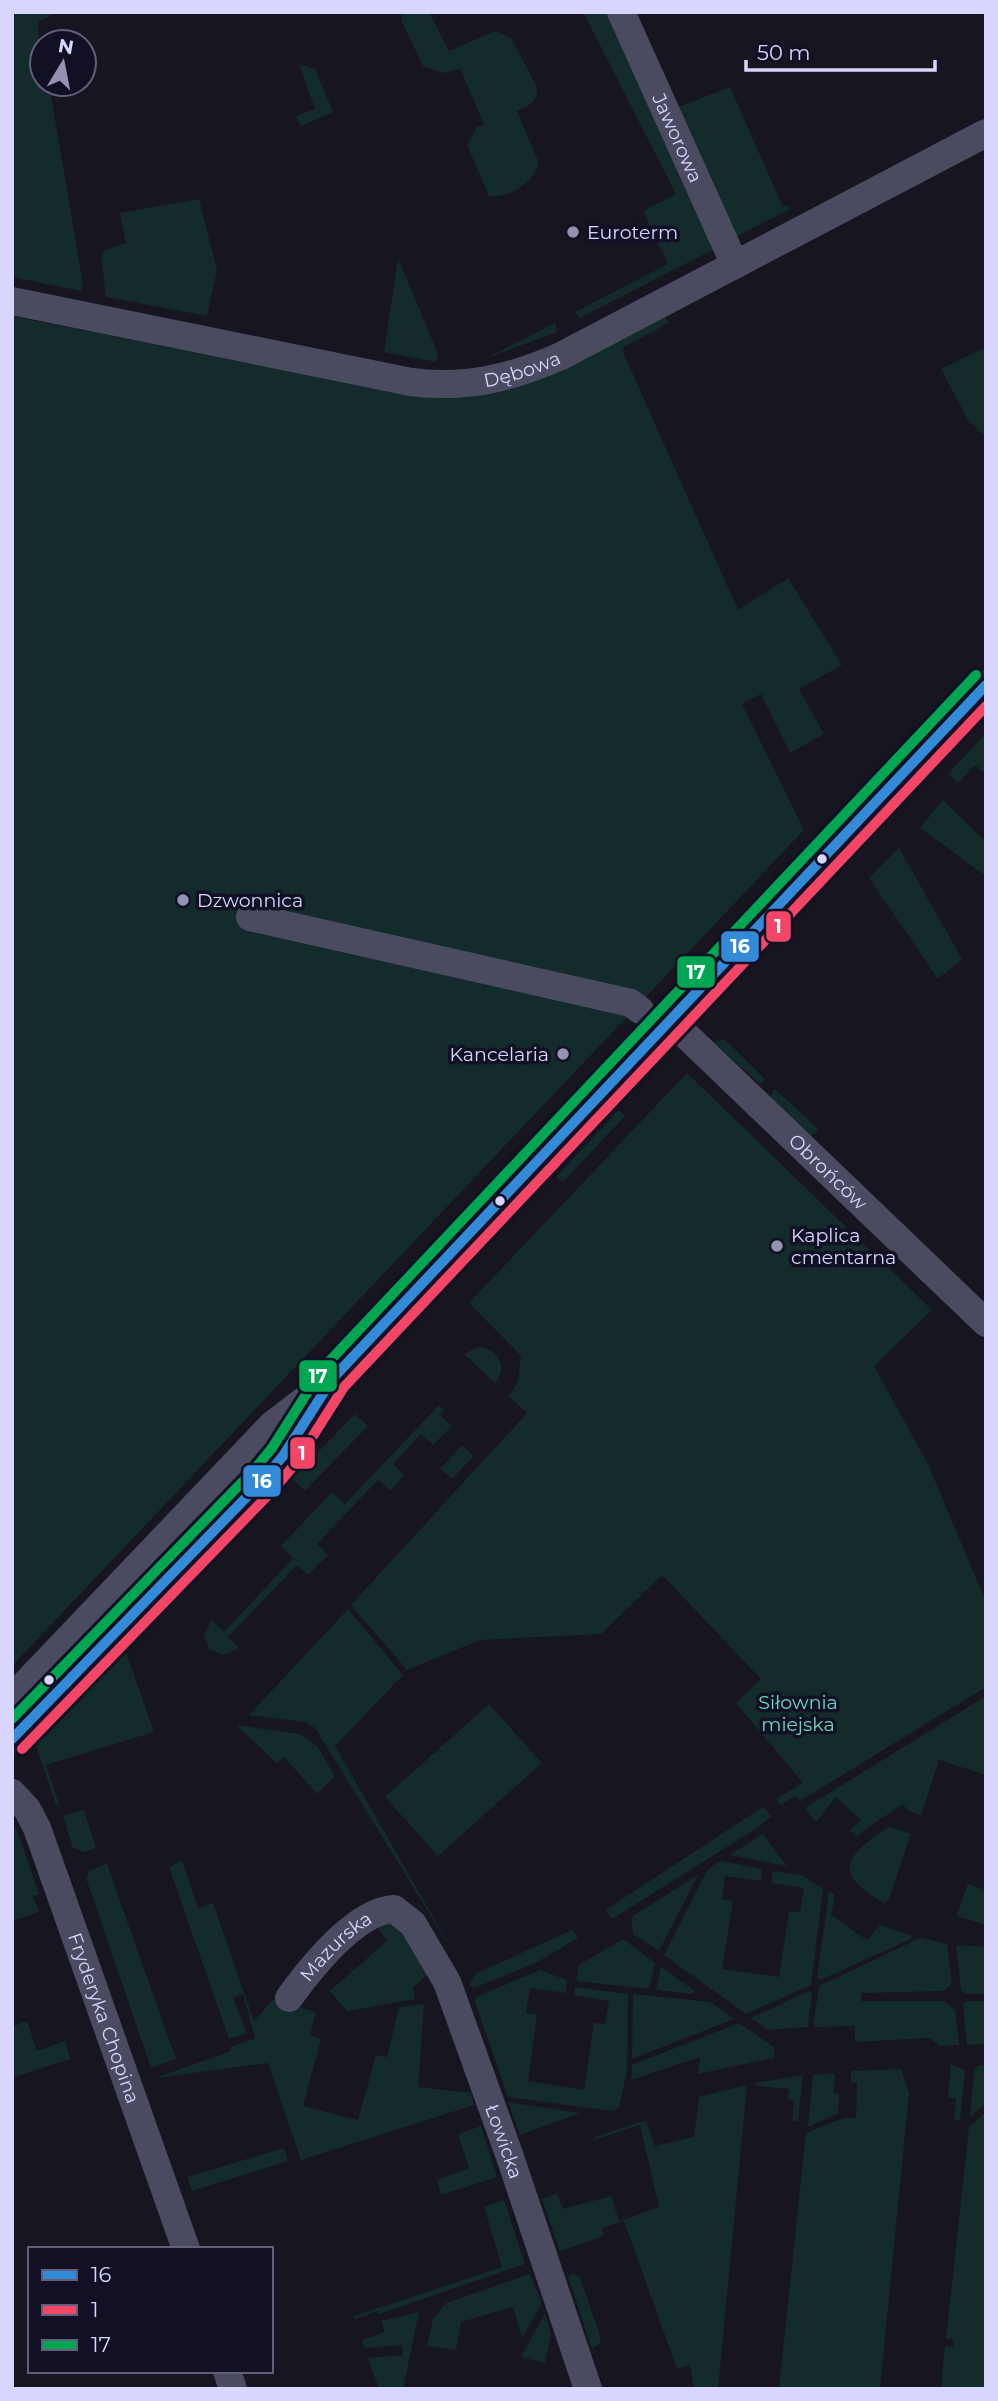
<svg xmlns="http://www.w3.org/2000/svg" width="998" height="2401" font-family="Montserrat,sans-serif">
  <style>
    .green { fill: #132b2b }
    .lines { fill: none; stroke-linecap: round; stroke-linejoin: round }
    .minor { stroke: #4a4a61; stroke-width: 28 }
    .bus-1-casing { stroke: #121025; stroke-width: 16 }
    .bus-2-casing { stroke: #121025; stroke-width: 16 }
    .bus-3-casing { stroke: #121025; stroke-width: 16 }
    .bus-1 { stroke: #338bd7; stroke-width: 10 }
    .bus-2 { stroke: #f34667; stroke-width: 10 }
    .bus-3 { stroke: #00a651; stroke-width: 10 }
    .poi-dot { fill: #9492b0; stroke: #121025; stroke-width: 2.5 }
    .bus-dot { fill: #d8d5fe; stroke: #121025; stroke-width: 2.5 }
    .labels { text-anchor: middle; stroke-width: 7; stroke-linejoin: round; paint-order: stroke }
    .street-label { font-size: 19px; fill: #d8d5fe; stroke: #121025 }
    .poi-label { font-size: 19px; fill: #d8d5fe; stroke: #121025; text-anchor: start }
    .park-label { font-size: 19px; fill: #62ddb7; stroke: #121025 }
    .line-badge { stroke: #121025; stroke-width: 2.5 }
    .badge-label { font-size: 19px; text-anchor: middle; font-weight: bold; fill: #fff }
  </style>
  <rect width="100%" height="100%" fill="#161520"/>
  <path class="green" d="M12 12H57L38 22 42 84H49L83 284 81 291 12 277Z
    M401 12H429L449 51 495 31 511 38 537 87C538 102 530 105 517 111L539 163C531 185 512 197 489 196L467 145 477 127 484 124 460 69 443 73 423 66 402 22Z
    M583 12H612L720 246 580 318 575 312 668 264 643 211 676 194Z
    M299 64 315 69 333 112 301 126 296 116 315 109Z
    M730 87 783 207 787 205 790 209 736 237 676 108Z
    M199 199 217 270 207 316 106 297 101 256 105 250 126 243 120 213Z
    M398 258 438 354 436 362 384 352Z
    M12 316 403 394C500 411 581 360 664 316L669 323 624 347 623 352 738 610 788 578 842 665 799 689 824 734 790 753 761 694 742 704 804 830 12 1666Z
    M555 323 557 332 490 357V356Z
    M986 347V438L968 420 941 369Z
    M986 733V774L975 765 958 783 948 774Z
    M943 800 986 842V876L920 828Z
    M899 848 962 959 938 979 869 878Z
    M724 1039 765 1079 760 1084 713 1042Z
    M687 1073 932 1310 874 1366 928 1464 986 1602V1687L800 1801 796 1796 781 1805 776 1799 803 1783 736 1703 761 1679 662 1575 601 1634 480 1640 407 1670 351 1605 527 1413 509 1396 518 1381 521 1356 469 1303Z
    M775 1089 819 1130 811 1136 770 1097Z
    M619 1110 625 1116 563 1182 556 1177Z
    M478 1347C498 1348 509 1367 495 1383L464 1354Z
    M439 1405 444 1410 440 1415 452 1426 433 1445 421 1434 393 1464 404 1475 390 1491 378 1480 317 1544 328 1555 308 1575 297 1565 228 1637 239 1648 223 1655 210 1650 204 1637 211 1620 224 1632 293 1558 281 1546 332 1492 345 1504Z
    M355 1414 368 1426 305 1491 292 1479Z
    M462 1445 474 1456 452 1479 440 1469Z
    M348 1609 403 1675 335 1746 458 1960 315 1728 305 1722 249 1715Z
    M124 1646 154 1732 46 1765 59 1804 56 1805 35 1742Z
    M986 1696V1775L939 1760 921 1815 908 1811 903 1804 856 1836 850 1830 861 1820 836 1797 816 1822 805 1808Z
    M489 1704 542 1763 438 1856 385 1797Z
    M236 1725 300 1734 317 1746 335 1776 317 1794 284 1757 277 1763Z
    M763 1807 772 1816 757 1828 612 1919 605 1910Z
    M84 1810 96 1848 84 1852 73 1848 63 1816Z
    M12 1825 16 1827 39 1894 33 1896 39 1912 12 1921Z
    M889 1827 911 1834 889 1900 884 1903C831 1873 845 1855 889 1827Z
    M763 1834 787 1866 730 1855Z
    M182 1860 198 1908 213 1903 254 2021 273 2000 316 2012 310 2035 321 2039 303 2106 358 2120 376 2055 387 2057 399 2007 424 2004 418 2087 471 2093 474 2105 301 2160 268 2063 155 2078 231 2051 230 2047 255 2038 243 1994 233 1998 247 2033 229 2039 169 1867Z
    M720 1861 762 1869 761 1881 725 1876 722 1899 733 1901 722 1969 779 1977 789 1911 800 1912 804 1888 771 1883 773 1871 804 1876 823 1889 811 1985 746 2014 664 1955 708 1869Z
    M107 1864 176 2059 151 2068 86 1878 90 1870Z
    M698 1875 659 1951 633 1934 631 1917Z
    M968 1884 986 1890V1925L956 1916Z
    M829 1892 835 1894 831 1915 867 1940 880 1925 912 1936 911 1939 820 1980 817 1978Z
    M393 1919 431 1971 413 1988 415 1999 347 2011 330 1991 387 1941 376 1926Z
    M572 1930 578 1938 536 1963 474 1988 469 1985 477 1973Z
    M920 1938 947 1944 952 1984 943 1991 861 1993V2001H944L955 2010 959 2045 940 2046 929 2038 855 2042V2026L813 2027 819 1986Z
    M623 1939 655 1963 649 1989 576 1981 579 1965Z
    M956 1945 986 1947V1994H966L961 1990Z
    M661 1967 694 1990 693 1994 656 1990Z
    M540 1970 567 1980 566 1993 530 1988 526 2013 537 2015 528 2081 584 2090 594 2023 605 2024 609 2001 574 1995 575 1987 628 1994 627 2071 619 2108 612 2111 508 2097 475 2002 476 1997Z
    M809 1991 812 1993 808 2027 768 2030 751 2018Z
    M633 1994 710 2002 734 2019 632 2059Z
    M966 2001H986V2044L967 2045 963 2004Z
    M27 2021 37 2051 65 2041 70 2059 12 2078V2022L14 2026Z
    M739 2023 774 2047V2058L698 2074 700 2057 631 2080 632 2065Z
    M951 2064 965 2070 960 2120 954 2119 956 2098H948Z
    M979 2065H986V2103L970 2117 974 2070Z
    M901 2069 909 2093 880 2389H779L806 2133 844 2118H856L857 2083H851V2071Z
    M835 2073 834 2093 839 2094 838 2114 808 2127 813 2075Z
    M803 2075 798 2121H792L794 2101 788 2100 789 2089 756 2086 755 2083Z
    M747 2085 718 2389H694L690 2365 677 2369 624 2221 602 2228 604 2236 560 2251 542 2199 557 2193 563 2209 611 2196 619 2221 659 2207 640 2125 595 2140V2137L646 2120 655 2146 694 2137 699 2097Z
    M508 2102 580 2113 520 2135Z
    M986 2112V2389H941L945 2346 953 2347 954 2340 946 2339 969 2127Z
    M481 2126 497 2177 441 2195 437 2180 469 2168 458 2134Z
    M284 2148 288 2161 192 2191 187 2177Z
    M504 2200 525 2264 379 2314 378 2311 355 2319 354 2316 502 2267 484 2207Z
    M530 2274 542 2303 522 2338 513 2307 461 2322 456 2350 427 2346 433 2319 446 2303Z
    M574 2274 580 2277 601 2339 599 2344 592 2349 568 2276Z
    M419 2312 403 2389H379L368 2358 403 2355 402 2345 365 2348 362 2340 385 2332 381 2321Z
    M545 2313 551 2334 545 2363 521 2357Z"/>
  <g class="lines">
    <g class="minor">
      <path id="s1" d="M621 12 735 265"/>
      <path id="s2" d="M12 301 411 382C466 389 511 378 561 356L986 133"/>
      <path d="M250 917 631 1003 640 1010"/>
      <path id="s3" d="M670 1020 986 1323"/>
      <path d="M12 1698 272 1425 318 1390"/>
      <path d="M12 1739 263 1480 283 1456 333 1378 986 685"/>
      <path id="s4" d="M12 1793 27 1809 37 1828 186 2249"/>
      <path id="s5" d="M289 1998C310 1969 355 1911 394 1909L413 1924 447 1982 509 2154 588 2389"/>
      <path d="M227 2371 233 2389"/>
    </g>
    <g class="bus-1-casing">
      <path id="bus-1" d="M12 1739 263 1480 283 1456 333 1378 986 685"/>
    </g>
    <g class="bus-2-casing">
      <path id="bus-2" d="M22 1749 274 1489 295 1464 344 1387 986 706"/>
    </g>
    <g class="bus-3-casing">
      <path id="bus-3" d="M12 1719 253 1471 272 1448 323 1368 976 675"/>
    </g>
    <use href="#bus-1" class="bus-1"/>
    <use href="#bus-2" class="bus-2"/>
    <use href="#bus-3" class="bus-3"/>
  </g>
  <g class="poi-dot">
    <circle cx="573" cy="232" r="7"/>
    <circle cx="183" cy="900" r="7"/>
    <circle cx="563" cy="1054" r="7"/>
    <circle cx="777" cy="1246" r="7"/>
  </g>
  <g class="bus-dot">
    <circle cx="822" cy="859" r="6"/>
    <circle cx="500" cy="1201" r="6"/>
    <circle cx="49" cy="1680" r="6"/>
  </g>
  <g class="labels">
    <g class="street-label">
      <text dy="7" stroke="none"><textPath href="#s1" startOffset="138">Jaworowa</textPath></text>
      <text dy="7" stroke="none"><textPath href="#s2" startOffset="520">Dębowa</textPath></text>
      <text dy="7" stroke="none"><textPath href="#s3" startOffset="219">Obrońców</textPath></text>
      <text dy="7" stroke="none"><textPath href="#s5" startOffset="70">Mazurska</textPath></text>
      <text dy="7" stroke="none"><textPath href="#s4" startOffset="245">Fryderyka Chopina</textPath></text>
      <text dy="7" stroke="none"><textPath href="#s5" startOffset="402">Łowicka</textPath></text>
    </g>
    <g class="poi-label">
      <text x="587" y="239">Euroterm</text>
      <text x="197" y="907">Dzwonnica</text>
      <text x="549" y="1061" text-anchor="end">Kancelaria</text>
      <text x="791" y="1242">Kaplica<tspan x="791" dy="22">cmentarna</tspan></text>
    </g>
    <g class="park-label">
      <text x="798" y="1709">Siłownia<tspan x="798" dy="22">miejska</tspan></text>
    </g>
  </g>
  <g class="line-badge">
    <rect x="765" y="910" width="27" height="33" rx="7" fill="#f34667"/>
    <rect x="720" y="930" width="40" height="33" rx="7" fill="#338bd7"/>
    <rect x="676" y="955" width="40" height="34" rx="7" fill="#00a651"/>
    <rect x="298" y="1359" width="40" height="34" rx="7" fill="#00a651"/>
    <rect x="289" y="1436" width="27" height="34" rx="7" fill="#f34667"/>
    <rect x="242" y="1464" width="40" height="34" rx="7" fill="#338bd7"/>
  </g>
  <g class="badge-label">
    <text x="778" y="933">1</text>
    <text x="740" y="953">16</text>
    <text x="696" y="979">17</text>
    <text x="318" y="1383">17</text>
    <text x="302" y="1460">1</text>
    <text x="262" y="1488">16</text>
  </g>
  <rect width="998" height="2401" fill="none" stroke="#d8d5fe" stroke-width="28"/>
  <rect x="28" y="2247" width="245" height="126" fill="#121025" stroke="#615f7c" stroke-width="2"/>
  <rect x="42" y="2270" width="35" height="10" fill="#338bd7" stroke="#615f7c" stroke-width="2"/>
  <text x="91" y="2282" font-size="21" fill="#d8d5fe">16</text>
  <rect x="42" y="2305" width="35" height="10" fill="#f34667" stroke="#615f7c" stroke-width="2"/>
  <text x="91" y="2317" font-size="21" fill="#d8d5fe">1</text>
  <rect x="42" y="2340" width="35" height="10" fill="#00a651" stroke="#615f7c" stroke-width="2"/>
  <text x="91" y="2352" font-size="21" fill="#d8d5fe">17</text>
  <g transform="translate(63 63) rotate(10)"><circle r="33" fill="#121025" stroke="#615f7c" stroke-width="2"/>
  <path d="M0-5L12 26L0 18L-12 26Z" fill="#9492b0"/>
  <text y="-10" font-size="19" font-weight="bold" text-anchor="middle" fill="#d8d5fe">N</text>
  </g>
  <path d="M746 60v10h189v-10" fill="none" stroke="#d8d5fe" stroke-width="3.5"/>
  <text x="757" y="60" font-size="21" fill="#d8d5fe" stroke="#121025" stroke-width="5" paint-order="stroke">50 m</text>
</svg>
